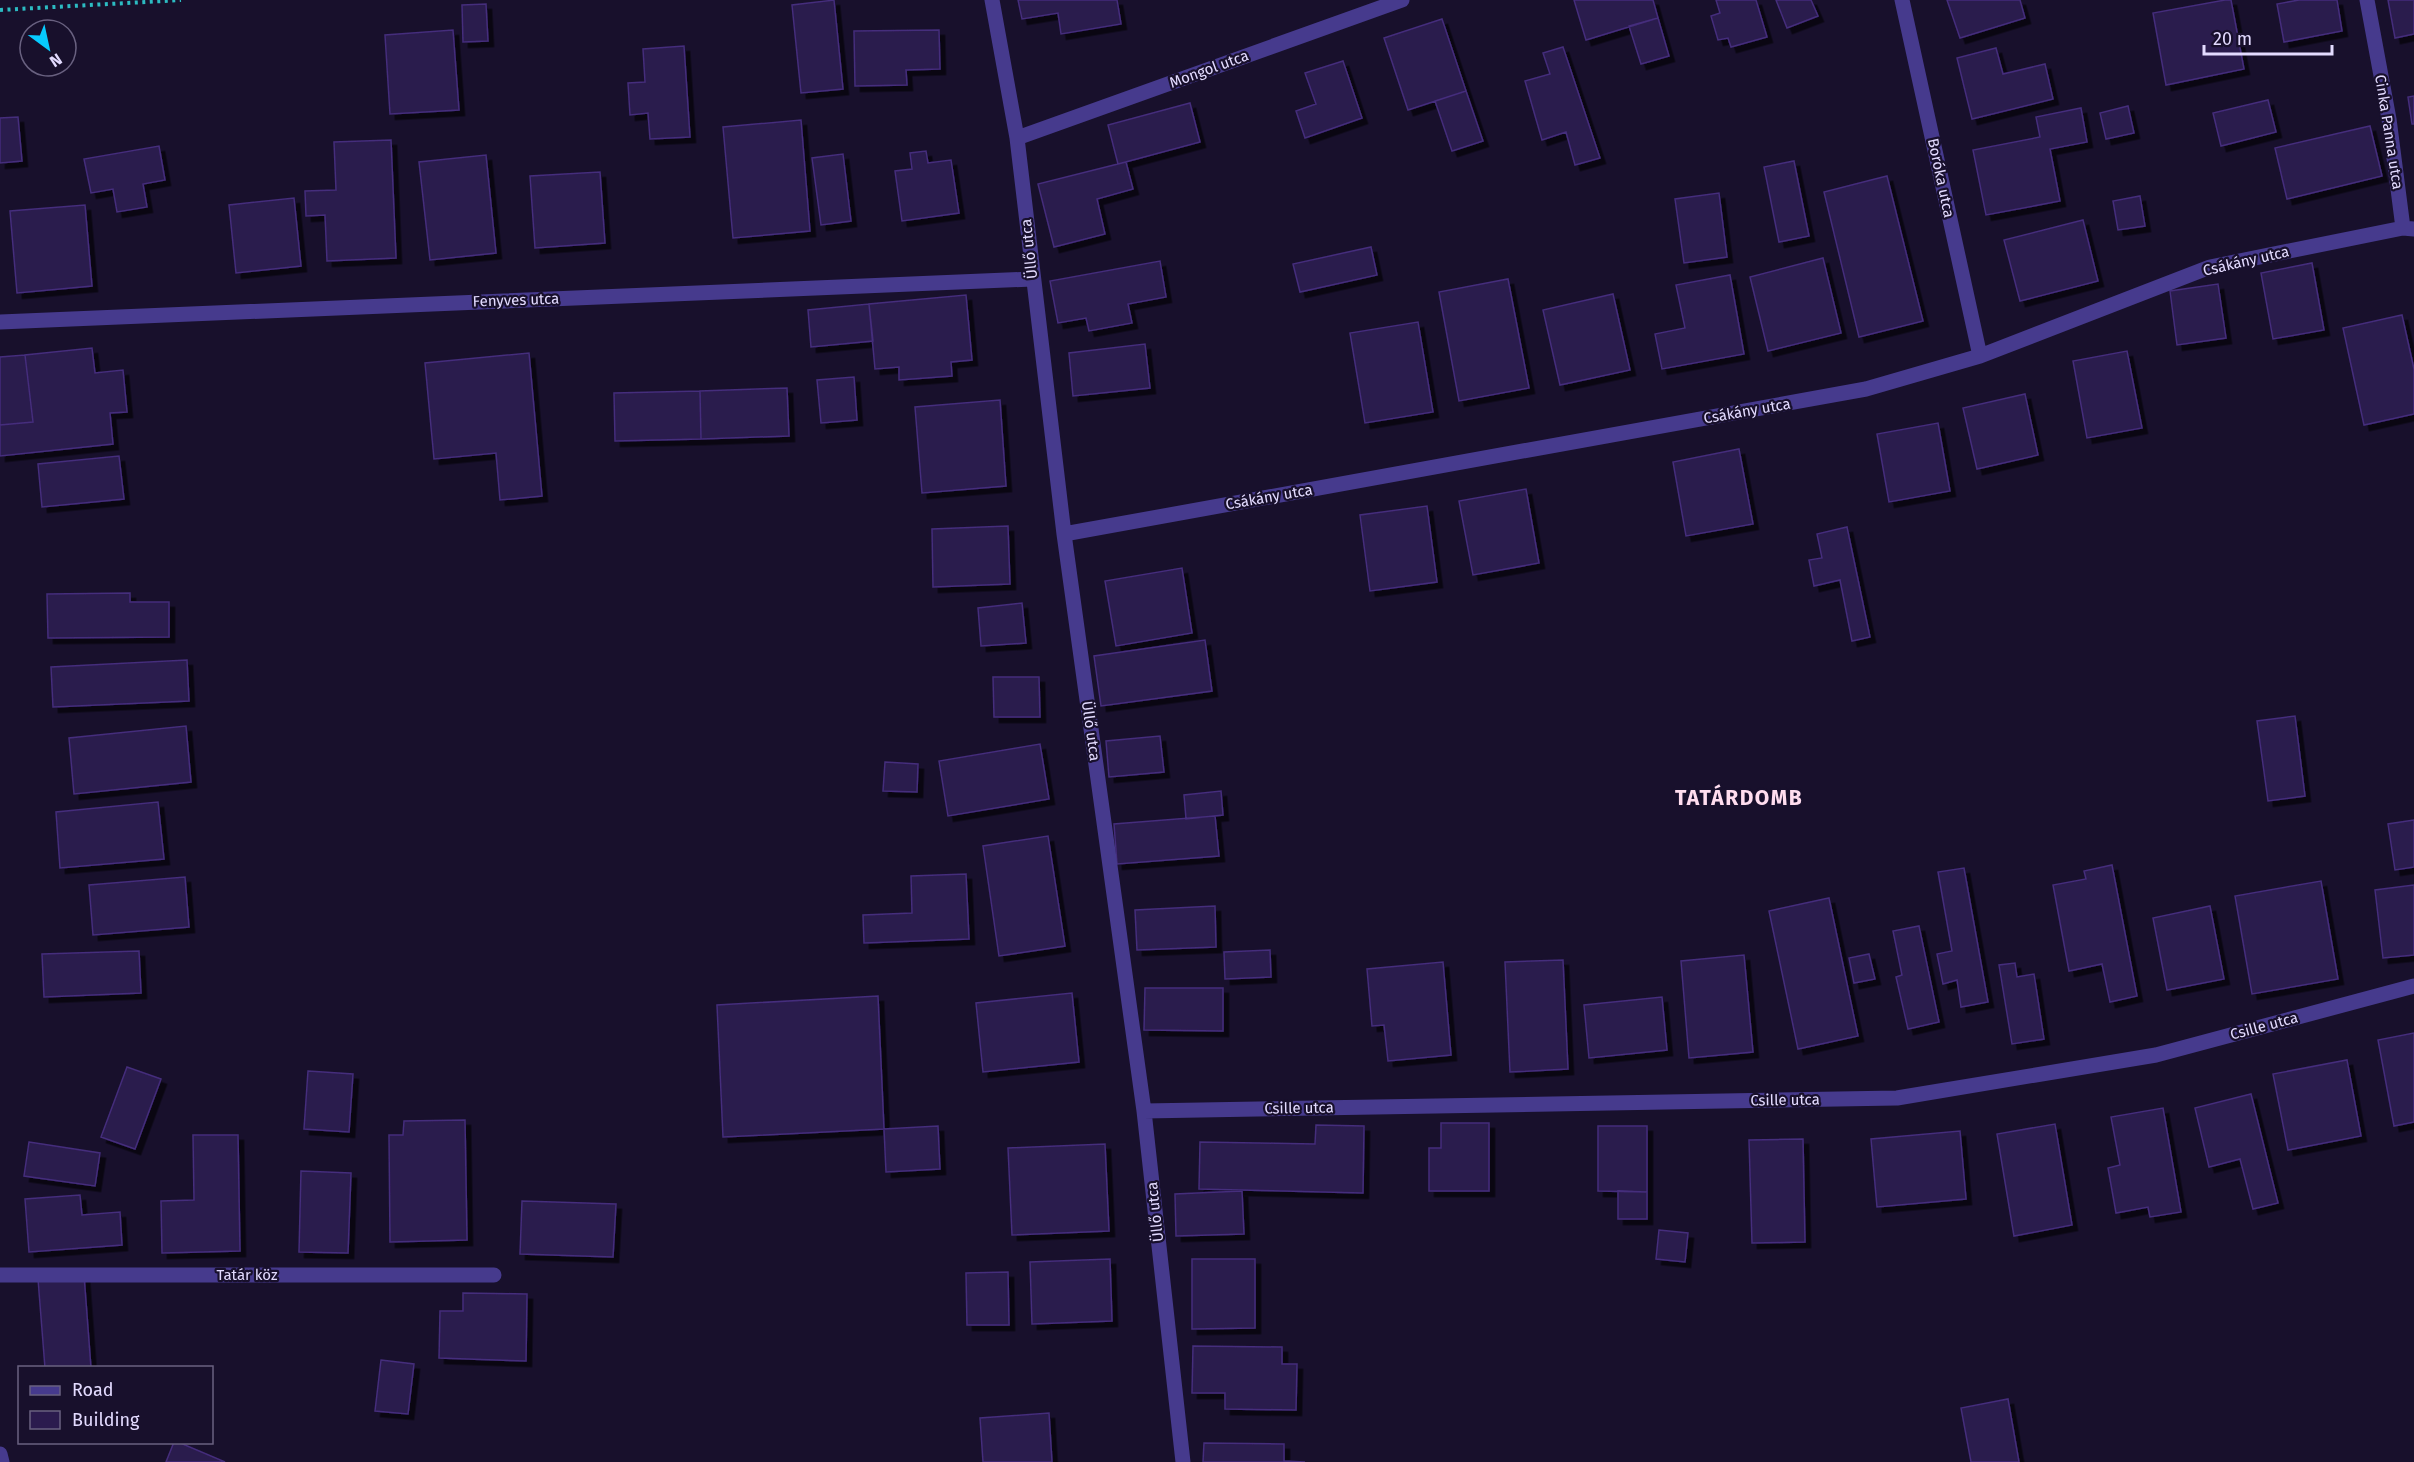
<svg xmlns="http://www.w3.org/2000/svg" width="2414" height="1462" font-family="'Fira Sans',sans-serif">
  <style>
    .building { fill: #2b1b4e; stroke: #442d7b; stroke-width: 1.5; filter: url(#shadow) }
    .lines { fill: none; stroke-linecap: round; stroke-linejoin: round }
    .path { stroke: #2cbbc2; stroke-width: 4; stroke-dasharray: 3 4.5; stroke-linecap: butt }
    .street { stroke: #463a8d; stroke-width: 15 }
    .labels { text-anchor: middle; stroke-width: 4.5; stroke-linejoin: round; paint-order: stroke }
    .street-label { font-size: 15px; fill: #e3dbff; stroke: #18102c }
    .district-label { font-size: 21px; font-weight: bold; letter-spacing: 1.5px; fill: #ffddef; stroke: #18102c }
  </style>
  <defs>
    <filter id="shadow"><feDropShadow dx="5.5" dy="5.5" stdDeviation="0" flood-color="#0009"/></filter>
  </defs>
  <rect width="100%" height="100%" fill="#18102c"/>
  <path class="building" d="M834 0 843 89 801 93 792 5Z
    M1018 0H1117L1121 24 1061 34 1058 13 1022 19Z
    M1574 0H1653L1658 18 1586 40Z
    M1716 0H1756L1767 37 1731 47 1728 38 1718 40 1711 16 1720 13Z
    M1776 0H1811L1818 16 1787 28Z
    M1947 0H2020L2025 18 1960 38Z
    M2225 0H2231L2244 69 2166 85 2153 13Z
    M2299 0H2337L2342 31 2284 42 2277 4Z
    M2388 0H2414V34L2395 38Z
    M486 4 488 41 463 42 462 5Z
    M1658 18 1669 56 1641 64 1629 26Z
    M1442 19 1466 91 1408 110 1384 38Z
    M453 30 459 110 390 114 385 35Z
    M939 30 940 69 906 70 907 85 855 86 854 31Z
    M684 46 690 137 650 139 648 113 630 115 628 83 645 82 643 49Z
    M1563 47 1600 158 1575 165 1566 132 1542 140 1525 81 1550 74 1543 53Z
    M1996 48 2003 74 2045 64 2053 99 1972 119 1957 58Z
    M1343 61 1362 118 1305 138 1296 111 1316 104 1305 73Z
    M1466 91 1483 141 1452 151 1435 101Z
    M2414 96V124H2412L2408 97Z
    M2268 100 2276 132 2221 146 2213 113Z
    M1190 103 1200 142 1118 164 1108 125Z
    M2128 106 2134 133 2106 139 2100 113Z
    M2081 108 2087 142 2050 149 2060 201 1986 215 1973 150 2040 137 2036 117Z
    M18 117 22 161 0 163V118Z
    M801 120 810 231 733 238 723 127Z
    M2370 126 2382 176 2287 199 2275 148Z
    M391 140 396 258 327 261 325 215 306 216 305 191 336 190 334 142Z
    M159 146 165 180 143 184 147 207 117 212 113 189 91 193 84 159Z
    M926 151 928 163 951 160 959 213 902 221 895 171 912 169 910 153Z
    M843 154 851 221 821 225 812 158Z
    M486 155 496 253 430 260 419 162Z
    M1794 161 1809 236 1779 242 1764 167Z
    M1126 162 1133 189 1097 199 1105 234 1054 247 1038 184Z
    M600 172 605 243 535 248 530 176Z
    M1887 176 1923 321 1859 337 1824 192Z
    M1719 193 1727 257 1684 263 1675 199Z
    M2140 196 2145 226 2118 230 2113 201Z
    M294 198 301 266 236 273 229 205Z
    M85 205 92 286 17 293 10 211Z
    M2083 220 2098 281 2020 301 2004 240Z
    M1371 247 1377 275 1300 292 1293 264Z
    M1823 258 1841 333 1768 351 1750 277Z
    M1160 261 1166 297 1128 304 1132 323 1089 331 1086 318 1058 323 1050 281Z
    M2312 263 2324 330 2273 339 2261 273Z
    M1730 275 1744 354 1662 369 1655 334 1685 328 1676 285Z
    M1508 279 1529 388 1459 401 1439 292Z
    M2218 284 2226 338 2177 345 2170 291Z
    M1613 294 1630 370 1560 385 1543 310Z
    M966 295 972 360 951 362 952 376 899 380V367L875 369 869 304Z
    M869 304 873 341 811 347 808 310Z
    M2402 315 2414 369V414L2364 425 2343 328Z
    M1418 322 1433 412 1365 423 1350 333Z
    M1145 344 1150 388 1073 396 1069 353Z
    M92 348 95 373 123 370 127 412 110 413 113 444 0 456V425L33 422 25 355Z
    M2127 351 2142 428 2087 438 2073 361Z
    M529 353 542 496 500 500 496 453 434 459 425 363Z
    M25 355 33 422 0 425V357Z
    M854 377 857 420 821 423 817 380Z
    M787 388 789 436 701 439 700 391Z
    M700 391 701 439 615 441 614 393Z
    M2025 394 2038 455 1977 469 1963 408Z
    M1000 400 1006 486 922 493 915 407Z
    M1938 423 1950 491 1889 502 1877 434Z
    M1739 449 1753 524 1686 536 1673 462Z
    M119 456 124 499 42 507 38 464Z
    M1526 489 1539 563 1473 575 1459 501Z
    M1427 506 1437 582 1370 591 1360 515Z
    M1008 526 1010 584 933 587 932 529Z
    M1847 527 1870 637 1852 641 1840 580 1814 586 1809 560 1822 558 1817 534Z
    M1182 568 1192 633 1116 646 1105 581Z
    M130 593V602H169V637L48 638 47 594Z
    M1022 603 1026 643 981 646 978 608Z
    M1205 640 1212 691 1101 706 1094 656Z
    M187 660 189 701 53 707 51 667Z
    M993 677H1039L1040 717H994Z
    M2295 716 2305 796 2268 801 2257 721Z
    M186 726 191 782 74 794 69 738Z
    M1160 736 1164 772 1109 777 1106 741Z
    M1040 744 1049 799 948 816 939 761Z
    M885 762 918 764 917 792 883 791Z
    M1221 791 1223 815 1186 819 1184 795Z
    M158 802 164 859 60 868 56 812Z
    M1215 816 1219 856 1117 864 1114 824Z
    M2414 820V867L2395 870 2388 824Z
    M1048 836 1065 946 999 956 983 846Z
    M2112 865 2137 996 2110 1002 2102 964 2069 971 2053 885 2086 879 2084 871Z
    M1964 868 1988 1002 1961 1007 1957 980 1943 984 1937 954 1952 951 1938 872Z
    M966 874 969 939 864 943 863 915 912 913 911 876Z
    M185 877 189 927 93 935 89 885Z
    M2321 881 2338 979 2252 994 2235 896Z
    M2414 885V955L2383 958 2375 890Z
    M1829 898 1858 1036 1798 1049 1769 911Z
    M1215 906 1216 947 1137 950 1135 910Z
    M2210 906 2224 979 2167 990 2153 918Z
    M1919 926 1939 1022 1908 1029 1896 977 1902 975 1893 931Z
    M1270 950 1271 977 1225 979 1224 952Z
    M139 951 141 993 44 997 42 954Z
    M1869 954 1875 979 1854 983 1849 958Z
    M1744 955 1753 1052 1689 1058 1681 961Z
    M1563 960 1568 1069 1510 1072 1505 962Z
    M1443 962 1451 1055 1388 1061 1384 1025 1372 1026 1367 969Z
    M2015 963 2017 977 2034 974 2044 1039 2012 1044 1999 965Z
    M1145 988H1223V1031L1144 1030Z
    M1072 993 1079 1062 983 1072 976 1003Z
    M878 996 884 1129 723 1137 717 1005Z
    M1662 997 1667 1050 1589 1058 1584 1005Z
    M2414 1033V1122L2394 1126 2378 1040Z
    M2347 1060 2361 1136 2288 1150 2273 1074Z
    M127 1067 161 1079 135 1149 101 1137Z
    M308 1071 353 1074 349 1132 304 1129Z
    M2251 1094 2278 1203 2253 1209 2240 1159 2209 1167 2195 1108Z
    M2163 1108 2181 1212 2150 1217 2148 1207 2116 1213 2108 1168 2120 1165 2111 1117Z
    M465 1120 467 1240 390 1242 389 1135H403L404 1121Z
    M1441 1123H1489V1191H1429V1148H1441Z
    M2055 1124 2072 1225 2014 1236 1997 1134Z
    M1316 1125 1364 1126 1363 1193 1199 1189 1200 1142 1315 1144Z
    M938 1126 940 1169 886 1172 884 1129Z
    M1598 1126H1647V1192L1598 1191Z
    M1960 1131 1966 1199 1877 1207 1871 1139Z
    M193 1135H238L240 1251 162 1253 161 1201 194 1200Z
    M1803 1139 1805 1242 1752 1243 1749 1140Z
    M29 1142 100 1153 95 1186 24 1176Z
    M1105 1144 1109 1231 1012 1235 1008 1148Z
    M301 1171 351 1173 348 1253 299 1252Z
    M1242 1191 1244 1234 1176 1236 1175 1194Z
    M1618 1191 1647 1192V1219H1618Z
    M80 1195 82 1215 120 1212 122 1245 29 1252 25 1199Z
    M522 1201 616 1204 613 1257 520 1254Z
    M1659 1230 1688 1233 1685 1262 1656 1259Z
    M1110 1259 1112 1321 1032 1324 1030 1262Z
    M1192 1259H1255V1328L1192 1329Z
    M1008 1272 1009 1325H967L966 1273Z
    M84 1275 91 1368H45L38 1279Z
    M463 1293 527 1294 526 1361 439 1358 440 1311H463Z
    M1193 1346 1282 1347V1364H1297L1296 1410 1225 1409V1393H1192Z
    M381 1360 414 1364 408 1414 375 1411Z
    M2008 1399 2019 1462H1971L1961 1408Z
    M1049 1413 1052 1462H983L980 1418Z
    M174 1442H178L225 1462H166Z
    M1204 1443 1284 1444V1461L1305 1462H1203Z"/>
  <g class="lines">
    <path class="path" d="M0 10 181 0"/>
    <path class="street" d="M992 0 1017 138 1064 534 1144 1111 1183 1462
      M1902 0 1980 356
      M2367 0 2389 119 2403 228
      M1017 138 1402 0
      M0 322 1032 279
      M1064 534 1866 389 1980 356 2210 267 2403 228 2414 229
      M1144 1111 1897 1098 2156 1055 2414 986
      M0 1275H494
      M0 1454 2 1462"/>
  </g>
  <g class="labels">
    <g class="street-label">
      <text transform="translate(1209 69) rotate(-20)" y="5">Mongol utca</text>
      <text transform="translate(2389 132) rotate(81)" y="5">Cinka Panna utca</text>
      <text transform="translate(1941 178) rotate(78)" y="5">Boróka utca</text>
      <text transform="translate(1029 249) rotate(-96)" y="5">Üllő utca</text>
      <text transform="translate(2246 261) rotate(-13)" y="5">Csákány utca</text>
      <text transform="translate(516 300) rotate(-2)" y="5">Fenyves utca</text>
      <text transform="translate(1747 411) rotate(-10)" y="5">Csákány utca</text>
      <text transform="translate(1269 497) rotate(-10)" y="5">Csákány utca</text>
      <text transform="translate(1091 731) rotate(82)" y="5">Üllő utca</text>
      <text transform="translate(2264 1026) rotate(-15)" y="5">Csille utca</text>
      <text transform="translate(1785 1100) rotate(-1)" y="5">Csille utca</text>
      <text transform="translate(1299 1108) rotate(-1)" y="5">Csille utca</text>
      <text transform="translate(1155 1212) rotate(-96)" y="5">Üllő utca</text>
      <text x="247" y="1280">Tatár köz</text>
    </g>
    <g class="district-label">
      <text x="1739" y="805">TATÁRDOMB</text>
    </g>
  </g>
  <rect x="18" y="1366" width="195" height="78" fill="#18102c" stroke="#696180" stroke-width="1.5"/>
  <rect x="30" y="1386" width="30" height="9" fill="#463a8d" stroke="#696180" stroke-width="1.5"/>
  <text x="72" y="1396" font-size="18" fill="#e3dbff">Road</text>
  <rect x="30" y="1411" width="30" height="18" fill="#2b1b4e" stroke="#696180" stroke-width="1.5"/>
  <text x="72" y="1426" font-size="18" fill="#e3dbff">Building</text>
  <g transform="translate(48 48) rotate(147)"><circle r="28" fill="#18102c" stroke="#696180" stroke-width="1.5"/>
  <path d="M0-4.5L10 22L0 15L-10 22Z" fill="#07cbff"/>
  <text y="-9" font-size="16" font-weight="bold" text-anchor="middle" fill="#e3dbff">N</text>
  </g>
  <path d="M2204 45v9h128v-9" fill="none" stroke="#e3dbff" stroke-width="3"/>
  <text x="2213" y="45" font-size="18" fill="#e3dbff" stroke="#18102c" stroke-width="4.5" paint-order="stroke">20 m</text>
</svg>
